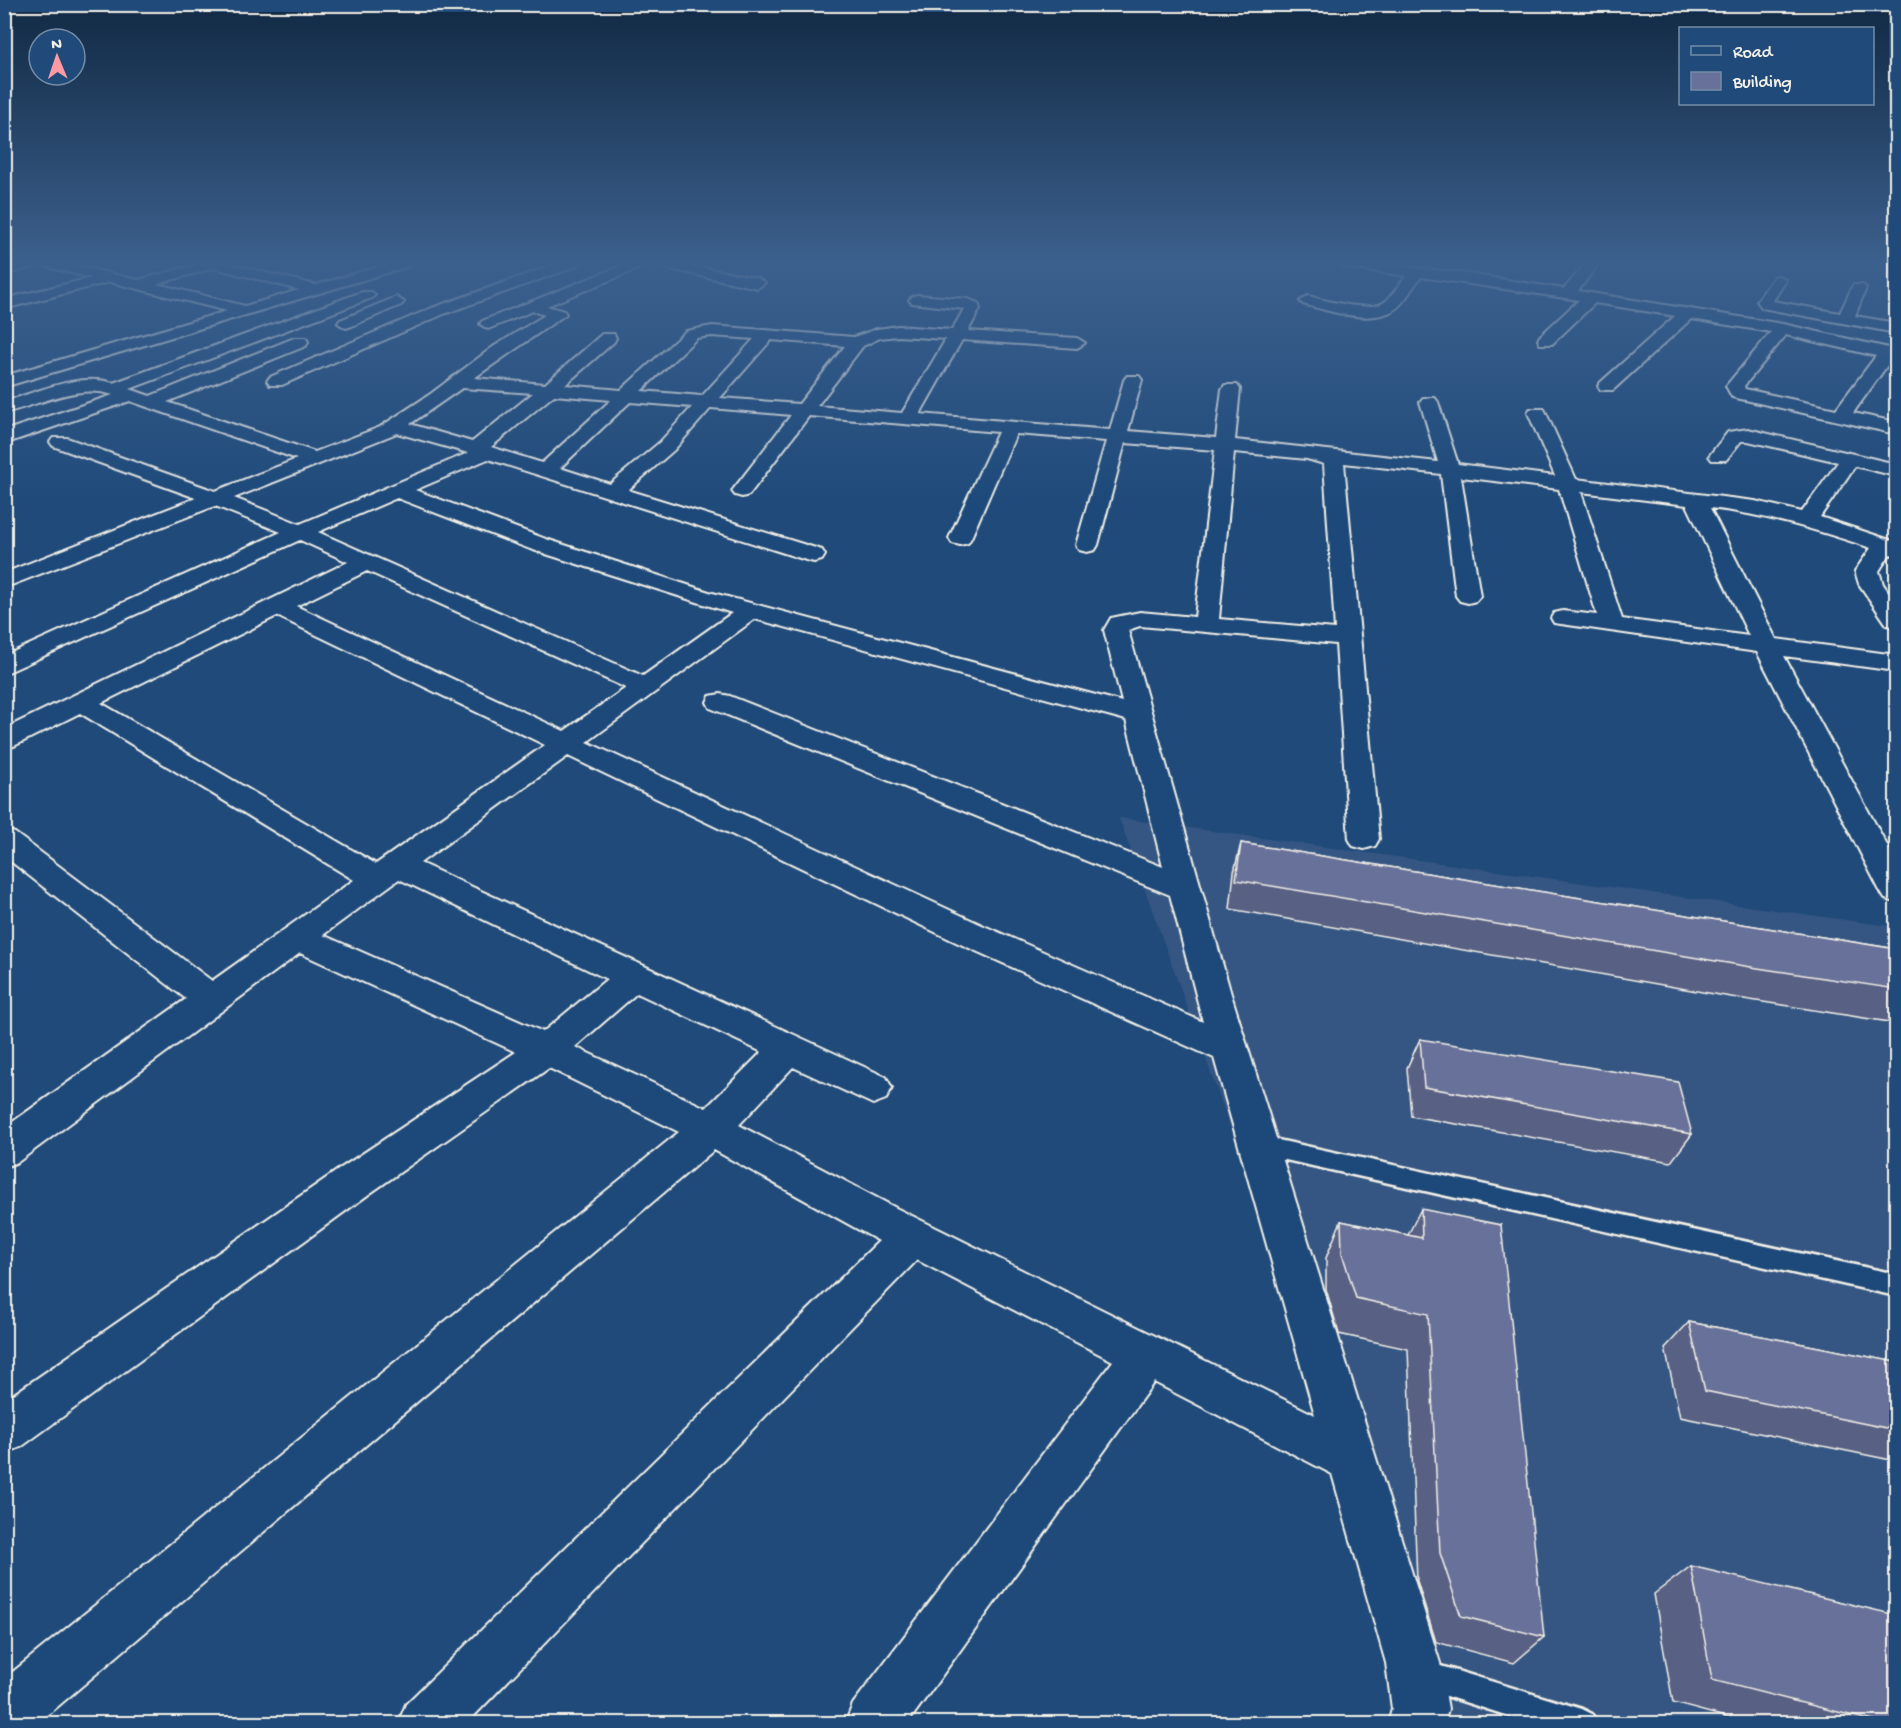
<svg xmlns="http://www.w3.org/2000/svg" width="1901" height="1728" font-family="'Gochi Hand',sans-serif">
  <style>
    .built { fill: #355683 }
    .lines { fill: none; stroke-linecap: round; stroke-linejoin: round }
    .stream { fill: #89a9ba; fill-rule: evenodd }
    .service-casing { stroke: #f4f1e8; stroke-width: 5 }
    .minor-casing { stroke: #f4f1e8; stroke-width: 4 }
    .service { fill: #1f4a7a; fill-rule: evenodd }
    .minor { fill: #1f4a7a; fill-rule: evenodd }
    .wall { fill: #596184; stroke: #f4f1e8; stroke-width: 1.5 }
    .building { fill: #687199; stroke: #f4f1e8; stroke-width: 1.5 }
  </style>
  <rect width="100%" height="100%" fill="#1f4a7a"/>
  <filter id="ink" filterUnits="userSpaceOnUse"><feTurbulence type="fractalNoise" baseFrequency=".0167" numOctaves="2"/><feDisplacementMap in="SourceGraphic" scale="12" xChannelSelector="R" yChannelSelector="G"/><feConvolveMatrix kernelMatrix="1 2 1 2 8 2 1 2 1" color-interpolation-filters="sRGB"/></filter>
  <g filter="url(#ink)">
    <path class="built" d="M1119 818 1896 927V1723H1445Z"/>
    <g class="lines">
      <path class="stream" d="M1397 265 1456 272 1458 273 1456 274 1395 267Z
        M1833 334 1896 349V353L1831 337 1830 336Z"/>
      <g class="service-casing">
        <path id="service" d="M1259 1136 1896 1274V1296L1259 1154 1252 1151 1249 1145 1252 1139Z
          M1424 1661 1582 1709 1592 1714 1596 1724H1534L1424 1689 1414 1685 1410 1675 1414 1665Z"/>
      </g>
      <g class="minor-casing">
        <path id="minor" d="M17 263H66L138 280 203 263H226L316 285 391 263H412L410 266 4 387V376L227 311 110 282 4 309V299L91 278 44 266 42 263 40 266 4 274V265ZM214 268 299 290 245 306 157 284Z
          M559 263H579L577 266 444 314 282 385H270L267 381 270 377 432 308Z
          M628 263H647L645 266 547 306 564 311 566 314 474 378 545 384 602 334H614L616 338 614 342 565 385 621 390 686 331 712 326 854 337 877 329 898 326 952 330 964 309 912 303 909 300 912 297 917 295 968 299 978 303 980 309 968 331 1077 338 1085 343 1077 348 962 340 920 414 1110 430 1124 380 1127 376H1139L1142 380 1128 431 1216 438 1222 389 1225 385H1237L1240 389 1235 440 1438 462 1420 402 1423 398H1435L1438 402 1458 464 1555 476 1528 413 1530 409H1544L1546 413 1576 479 1755 501 1802 512 1838 462 1748 441H1741L1726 460H1712L1709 456 1728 432 1748 429 1896 464V476L1855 466 1820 517 1896 542V556L1890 554 1879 571 1883 584 1896 603V627L1887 625 1859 584 1855 571 1871 548C1817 530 1767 515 1710 508L1776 639 1896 655V671L1784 656 1896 862V902L1885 899 1880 891 1757 652 1554 623 1551 618 1554 613 1563 611 1597 615 1559 489 1461 477 1480 596 1476 601 1468 603 1460 601 1456 596 1441 474 1344 463 1379 839 1375 846 1364 849 1353 846 1349 839 1336 644 1140 626 1128 630 1231 994 1440 1663 1448 1709 1444 1724H1388L1392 1709 1386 1663 1332 1474 1154 1382 907 1724H845L853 1704 1113 1361 917 1260 466 1724H398L406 1704 879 1241 714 1150 37 1724H4V1679L679 1132 549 1068 369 1194 21 1447 4 1454V1401L341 1168 516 1052 300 953 18 1162 4 1167V1128L186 999 4 856V830L15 833 212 981 354 880 80 713 14 746 4 748V729L348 562 300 540 4 674V656L281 532 215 506 4 588V573L196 498 53 446 50 442 53 438H67L215 491 297 459 130 401 4 444V431L113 395C77 383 40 405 4 413V402C37 392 79 372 113 383L362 292H372L375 295 372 298 130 389 150 396 294 338H306L308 342 306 346 167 402 315 452 380 427 429 395 493 347 545 315 533 311 488 329 480 324 482 321ZM712 336 754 339 702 396 641 391 697 338ZM898 336 946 339 902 413 817 406 863 346 880 338ZM771 340 845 346 799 404 720 398ZM462 388 533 393 472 442 410 424ZM554 395 611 400 542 463 491 447ZM630 402 692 407 660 442 610 484 560 468ZM711 408 791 415 732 491 735 495 742 497 749 495 809 416 998 432 949 538 952 543 960 545 968 543 971 538 1016 434 1106 441 1076 545 1079 550 1087 552 1095 550 1098 545 1125 443 1215 450 1195 617 1140 612 1111 618 1104 630 1122 702 709 592 546 539 415 490 488 459 806 560 814 562 822 560 825 555 822 550 628 490 674 450ZM397 433 468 453 300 524 234 498ZM1234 452 1307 459 1324 464 1335 629 1219 619ZM1581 492 1687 505 1749 636 1622 619ZM397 498 530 549 732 613 643 676 318 532ZM367 571 626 688 564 731 296 606ZM277 616 545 745 376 864 101 703ZM755 619 1126 720 1163 867 730 696 720 694 710 696 707 702 710 708 1170 895 1203 1022 982 925 587 742ZM568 756 958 943 1214 1058 1315 1415 896 1208 739 1125 793 1067 873 1104 886 1099 892 1088 886 1077 420 863ZM399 879 607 979 543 1032 323 935ZM637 993 762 1052 706 1108 575 1047Z
          M654 263H680L757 278 765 283 757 288 661 267Z
          M1337 263H1369L1462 273 1564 289 1586 263H1599L1578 291 1783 324 1893 349 1896 351V361L1891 360 1853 413 1896 422V434L1732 397 1726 386 1771 332 1691 319 1613 390H1601L1598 386 1601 382 1675 316 1595 303 1552 344H1540L1538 340 1540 336 1579 300 1421 277C1413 286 1404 304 1394 310 1369 325 1329 311 1303 304L1300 301 1308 296C1325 300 1371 314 1386 301 1393 294 1400 284 1406 276L1344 267ZM1786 335 1876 356 1836 409 1745 389 1744 386Z
          M1779 276 1786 280 1773 301 1840 313 1853 285H1863L1866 288 1855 316 1896 323V333L1762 308 1757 301 1774 277Z
          M396 297 404 302 401 305 352 326 346 328 338 323 340 320Z"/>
      </g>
      <use href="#service" class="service"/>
      <use href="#minor" class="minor"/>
    </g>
    <path class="wall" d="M1241 843 1896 949V1023L1731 997 1230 909 1234 872Z
      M1420 1039 1692 1134 1671 1162 1411 1116 1407 1068Z
      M1421 1209 1544 1637 1514 1663 1436 1642 1417 1581 1408 1349 1339 1334 1326 1289V1258L1341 1221 1408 1235Z
      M1689 1322 1896 1362V1461L1680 1417 1665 1348Z
      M1691 1566 1896 1724H1751L1673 1703 1654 1594Z"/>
    <path class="building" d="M1241 843 1896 949V989L1751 967 1236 880Z
      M1420 1039 1678 1082 1692 1134 1424 1087Z
      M1421 1209 1501 1225 1544 1637 1461 1616 1440 1553 1428 1314 1356 1298 1342 1253 1341 1221 1422 1238Z
      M1689 1322 1896 1362V1430L1705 1391Z
      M1691 1566 1896 1615V1724H1885L1712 1680Z"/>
  </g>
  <linearGradient id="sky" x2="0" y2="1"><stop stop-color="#112943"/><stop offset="0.52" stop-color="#3c608d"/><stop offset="1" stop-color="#3c608d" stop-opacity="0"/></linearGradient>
  <rect width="1901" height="505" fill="url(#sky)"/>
  <rect width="1901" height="1728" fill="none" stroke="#1f4a7a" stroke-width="24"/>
  <rect x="12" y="12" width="1877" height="1704" fill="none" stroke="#f4f1e8" stroke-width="2" filter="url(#ink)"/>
  <rect x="1679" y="27" width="195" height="78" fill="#1f4a7a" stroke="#748da6" stroke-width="1.5"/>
  <rect x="1691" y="46" width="30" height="9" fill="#1f4a7a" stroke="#748da6" stroke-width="1.5"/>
  <text x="1733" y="57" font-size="18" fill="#f4f1e8">Road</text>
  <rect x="1691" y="72" width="30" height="18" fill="#687199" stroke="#748da6" stroke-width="1.5"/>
  <text x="1733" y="87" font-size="18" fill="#f4f1e8">Building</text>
  <g transform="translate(57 57) rotate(358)"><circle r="28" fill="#1f4a7a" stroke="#748da6" stroke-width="1.5"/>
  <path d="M0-4.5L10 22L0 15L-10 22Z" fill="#ff9aa2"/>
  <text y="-9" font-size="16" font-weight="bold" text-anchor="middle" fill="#f4f1e8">N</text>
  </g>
</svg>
